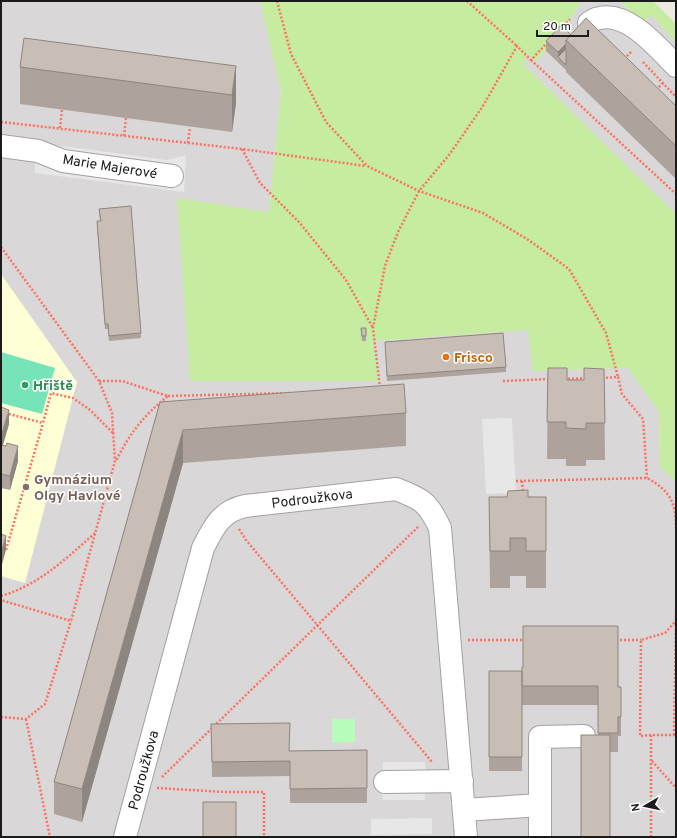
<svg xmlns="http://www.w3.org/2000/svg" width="677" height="838" font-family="Overpass,sans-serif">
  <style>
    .residential { fill: #d9d7d7 }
    .education { fill: #ffffd6 }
    .grass { fill: #c5eca0 }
    .park { fill: #b7fcbd }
    .pitch { fill: #77e3b9 }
    .parking { fill: #e7e7e7 }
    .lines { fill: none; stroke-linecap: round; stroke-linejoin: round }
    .minor-casing { stroke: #a2a2a2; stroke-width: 24 }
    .path { stroke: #ff705e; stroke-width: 2.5; stroke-dasharray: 2 2; stroke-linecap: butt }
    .minor { stroke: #fff; stroke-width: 22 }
    .wall { fill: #ada39c }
    .shaded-wall { fill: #8d857f }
    .building { fill: #c9beb5; stroke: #8d857f }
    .food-dot { fill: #e8710a; stroke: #fff; stroke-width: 1.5 }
    .leisure-dot { fill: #2e9e5b; stroke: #fff; stroke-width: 1.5 }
    .education-dot { fill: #8d6e63; stroke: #fff; stroke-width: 1.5 }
    .labels { text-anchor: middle; stroke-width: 3; stroke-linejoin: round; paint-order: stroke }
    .street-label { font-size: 14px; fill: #1b1b1b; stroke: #fff }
    .food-label { font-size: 14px; font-weight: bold; fill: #c56008; stroke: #fff; text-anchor: start }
    .leisure-label { font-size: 14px; font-weight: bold; fill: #27864d; stroke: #fff; text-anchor: start }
    .education-label { font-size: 14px; font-weight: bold; fill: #785e54; stroke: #fff; text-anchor: start }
  </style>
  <rect width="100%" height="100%" fill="#ede9df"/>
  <path class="residential" d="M1 1H260L281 91 269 212 177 198 378 381 374 341 528 330 533 371 628 368 659 412 660 467 676 482V837H1Z
    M582 1H620L636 19 646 20 652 16 676 42V214L523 64 528 55 561 35Z"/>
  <path class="education" d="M1 274 77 382 25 583 1 576Z"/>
  <path class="grass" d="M260 1H582C567 25 555 42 535 62L528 55 523 64 676 214V482L660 467 659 412 628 368 533 371 528 330 374 341 379 381H190L177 198 269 212 281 91Z
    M620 1H653L676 24V42L652 16 641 22Z"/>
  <path class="park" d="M332 719H355V742L332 743Z"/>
  <path class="pitch" d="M1 352 55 368 42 414 1 403Z"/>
  <path class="parking" d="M1 138 167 160 186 155 184 192 35 173V161Z
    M512 418 516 493 486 494 482 419Z
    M383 762H425V800H383Z
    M432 818V834L371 835V819Z"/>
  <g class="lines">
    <g class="minor-casing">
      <path id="minor" d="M589 23C592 21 596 18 600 18 629 12 658 48 676 66
        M1 146 38 151 63 161 172 176
        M385 782 462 781
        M464 810 540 805
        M125 837 203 548C213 528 221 511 245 506L396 489C422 499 428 502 440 528L466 837
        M540 837V737L584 736"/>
    </g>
    <path class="path" d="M277 1 291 54 326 122 367 166 419 191 483 213 527 239 569 269 606 333 618 377
      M467 1 517 46
      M561 29 570 19
      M624 59 632 51
      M531 60 676 194
      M643 62 676 97
      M656 90 664 82
      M1 122 242 149 366 166
      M60 128 62 110
      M124 136 126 118
      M188 143 190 127
      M242 149 260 183 299 222 346 280 373 328
      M1 247 99 381 112 413 115 461 71 621 1 600
      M602 378 618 377 622 394 643 419 647 478
      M564 379 587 378
      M99 381H122L168 396C143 416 130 433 116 461
      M503 381 551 379
      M380 388 373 328 385 266 398 232 419 191 449 155 483 106 517 46 531 60 548 42
      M168 396 290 393
      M1 412 43 423 51 393 73 398 90 410 113 433
      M516 481 647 478C671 491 676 503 676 530
      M522 481 523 492
      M239 529 246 540 432 762
      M1 544 6 550 43 423
      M1 596C39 585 67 558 96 532
      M468 640H525
      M616 640H641
      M1 717 26 719 45 704 71 621
      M26 719 50 837
      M651 735 640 736 641 640 665 633 676 621V610
      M674 735 676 622
      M652 761 676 788
      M162 777 419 526
      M157 788 225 792H264V837
      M651 837V735H676"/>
    <use href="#minor" class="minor"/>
  </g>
  <path class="wall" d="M571 35 676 106V179L566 72V70L546 51V41Z
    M236 66V103L232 132 20 104V67Z
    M99 209 141 333V338L109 341 108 329H105L97 226V221H100Z
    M361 328H366V341H362Z
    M385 342 506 367V372L387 381Z
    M548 368 567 380H584L604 369 605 460H586V466H566V459H547Z
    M160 402 406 413V446L183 463 82 822 54 814V782Z
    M1 407 9 424 3 445 18 461 10 490 1 488Z
    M489 497H546V588H526V576H510V588H490Z
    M489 671 621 687V736H618V752H610L598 735V705H522V771H489Z
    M211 724 290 751 367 750V803H290V776L212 777Z"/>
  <path class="shaded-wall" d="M566 44V54L558 57V52Z
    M236 66V103L232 132V95Z
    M9 410V424L1 451V437Z
    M183 430V463L82 822V789Z
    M18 446V461L10 490V476Z
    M6 536V550L1 568V553Z"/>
  <path class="building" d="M586 18 676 106V146L566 40Z
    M561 25 571 35 566 40V44L558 52 546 41Z
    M24 38 236 66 232 95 20 67Z
    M566 49V65L558 57Z
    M131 206 141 333 109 336 108 324H105L97 221H101L99 209Z
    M361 328H366V336H362Z
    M503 333 506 367 387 376 385 342Z
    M548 368H567V380H584V368L604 369 605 423H586V429L566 428V422H547Z
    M404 384 406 413 183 430 82 789 54 782 160 402Z
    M1 407 9 410 1 437Z
    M7 443 18 446 10 476 1 474V445L6 446Z
    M528 490V497H546V551H526V538H510V551H490L489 497H507L508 491Z
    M1 534 6 536 1 553Z
    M523 626H618V687H621V717H618V733H598V686H522V667H523Z
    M489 671H522V757H489Z
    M290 723 289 751 367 750V788L290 789V761L212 762 211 724Z
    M581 735H610V837H581Z
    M203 802H236V837H203Z"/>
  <circle class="food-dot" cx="446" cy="357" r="4"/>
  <circle class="leisure-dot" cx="25" cy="385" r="4"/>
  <circle class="education-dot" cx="26" cy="487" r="4"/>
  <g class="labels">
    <g class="street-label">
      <text transform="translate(110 166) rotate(9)" y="5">Marie Majerové</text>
      <text transform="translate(312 498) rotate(-7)" y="5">Podroužkova</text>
      <text transform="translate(143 770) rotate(-75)" y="5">Podroužkova</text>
    </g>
    <g class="food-label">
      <text x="454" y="362">Frisco</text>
    </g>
    <g class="leisure-label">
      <text x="33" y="390">Hřiště</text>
    </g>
    <g class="education-label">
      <text x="34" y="484">Gymnázium<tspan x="34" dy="16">Olgy Havlové</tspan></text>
    </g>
  </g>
  <rect width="677" height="838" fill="none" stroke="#1b1b1b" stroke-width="4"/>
  <g transform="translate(645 806) rotate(261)" stroke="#ffffff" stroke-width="3" paint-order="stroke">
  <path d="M0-3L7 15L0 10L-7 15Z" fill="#1b1b1b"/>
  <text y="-6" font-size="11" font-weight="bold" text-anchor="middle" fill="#1b1b1b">N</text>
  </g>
  <path d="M537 30v6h51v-6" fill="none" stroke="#1b1b1b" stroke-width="2"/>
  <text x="543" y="30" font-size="12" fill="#1b1b1b" stroke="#ffffff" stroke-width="3" paint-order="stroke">20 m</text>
</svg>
